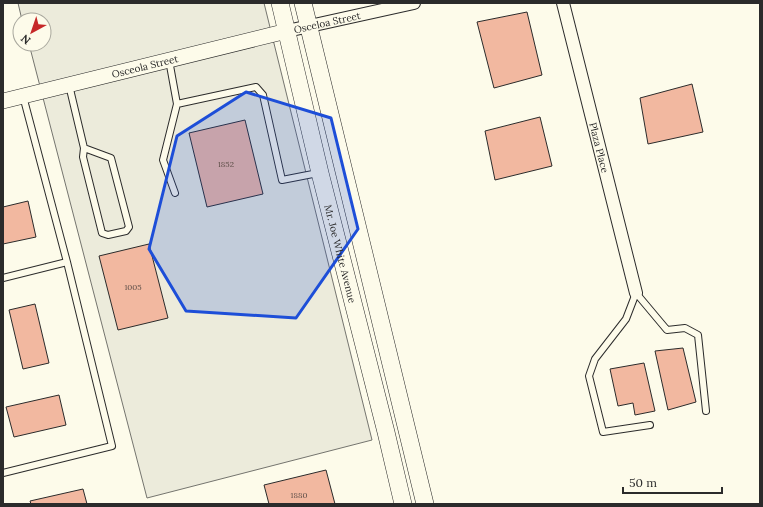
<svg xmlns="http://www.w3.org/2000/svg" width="763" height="507" font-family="Lora,serif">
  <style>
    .green { fill: #ecebdb; stroke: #74746e }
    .building { fill: #f2b8a0; stroke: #2b2b2b }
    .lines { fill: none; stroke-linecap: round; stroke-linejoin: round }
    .service-casing { stroke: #2b2b2b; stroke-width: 8 }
    .minor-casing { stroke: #2b2b2b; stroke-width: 14 }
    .tertiary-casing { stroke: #2b2b2b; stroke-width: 16 }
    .secondary-casing { stroke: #2b2b2b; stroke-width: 18 }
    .service { stroke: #fdfbea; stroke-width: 6 }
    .minor { stroke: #fdfbea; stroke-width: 12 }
    .tertiary { stroke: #fdfbea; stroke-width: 15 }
    .secondary { stroke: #fdfbea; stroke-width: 17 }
    .marked { fill: #1d4ed8; fill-opacity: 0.2; stroke: #1d4ed8; stroke-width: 3; stroke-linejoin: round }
    .labels { text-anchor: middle; stroke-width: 3; stroke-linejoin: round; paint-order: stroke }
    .number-label { font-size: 8px; fill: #5d4e48 }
    .street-label { font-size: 10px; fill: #2b2b2b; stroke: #fdfbea }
  </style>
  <rect width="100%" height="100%" fill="#fdfbea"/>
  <path class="green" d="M18 3H264L372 440 147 498 29 44H44V20H22Z"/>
  <path class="building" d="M527 12 542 75 494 88 477 22Z
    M692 84 703 132 648 144 640 98Z
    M540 117 552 166 495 180 485 131Z
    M245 120 263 194 207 207 189 133Z
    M28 201 36 237 3 244V207Z
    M149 244 168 318 118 330 99 256Z
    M35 304 49 363 23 369 9 310Z
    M683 348 696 402 668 410 655 351Z
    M644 363 655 411 635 415 633 403 618 406 610 369Z
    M59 395 66 425 14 437 6 407Z
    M326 470 335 504H269L264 485Z
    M83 489 87 504H31L30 501Z"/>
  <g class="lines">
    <g class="service-casing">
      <path id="service" d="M169 60 177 104 163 160 175 193
        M69 85 84 148 83 157 102 233 108 235 126 231 129 227 111 158 84 148
        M177 104 256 87 263 95 282 180 318 173
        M3 278 67 262
        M636 293 626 319 595 359 589 376 603 432 650 425
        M636 293 667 330 685 328 698 335 706 411
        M3 473 112 446 67 262 23 96"/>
    </g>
    <g class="minor-casing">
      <g id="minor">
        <path id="s1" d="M563 3 636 293"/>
        <path id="s2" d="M287 31 414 3"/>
      </g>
    </g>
    <g class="tertiary-casing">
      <g id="tertiary">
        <path id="s3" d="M3 101 287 31"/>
      </g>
    </g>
    <g class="secondary-casing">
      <g id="secondary">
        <path id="s4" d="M280 3 320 173 386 432 403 504"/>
        <path d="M303 3 425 504"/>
      </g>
    </g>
    <use href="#service" class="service"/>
    <use href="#minor" class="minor"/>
    <use href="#tertiary" class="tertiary"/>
    <use href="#secondary" class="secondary"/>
  </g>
  <path class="marked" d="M246 92 331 118 358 229 296 318 186 311 149 249 177 136Z"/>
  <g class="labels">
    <g class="number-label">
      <text x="226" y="167">1852</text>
      <text x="133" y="290">1005</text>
      <text x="299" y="498">1880</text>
    </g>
    <g class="street-label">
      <text dy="4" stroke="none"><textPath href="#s2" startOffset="41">Osceloa Street</textPath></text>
      <text dy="4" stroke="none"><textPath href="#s3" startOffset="146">Osceola Street</textPath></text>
      <text dy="4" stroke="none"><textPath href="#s1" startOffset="149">Plaza Place</textPath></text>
      <text dy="4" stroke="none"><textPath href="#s4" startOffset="258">Mr. Joe White Avenue</textPath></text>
    </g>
  </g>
  <rect width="763" height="507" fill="none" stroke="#2b2b2b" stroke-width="8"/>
  <g transform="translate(32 32) rotate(220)"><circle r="19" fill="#fdfbea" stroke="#a9a89e"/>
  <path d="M0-3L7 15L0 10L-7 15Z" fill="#c62828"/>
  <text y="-6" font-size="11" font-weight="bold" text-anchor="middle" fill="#2b2b2b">N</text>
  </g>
  <path d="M623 487v6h99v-6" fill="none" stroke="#2b2b2b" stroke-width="2"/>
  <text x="629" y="487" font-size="12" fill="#2b2b2b" stroke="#fdfbea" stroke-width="3" paint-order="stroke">50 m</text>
</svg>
